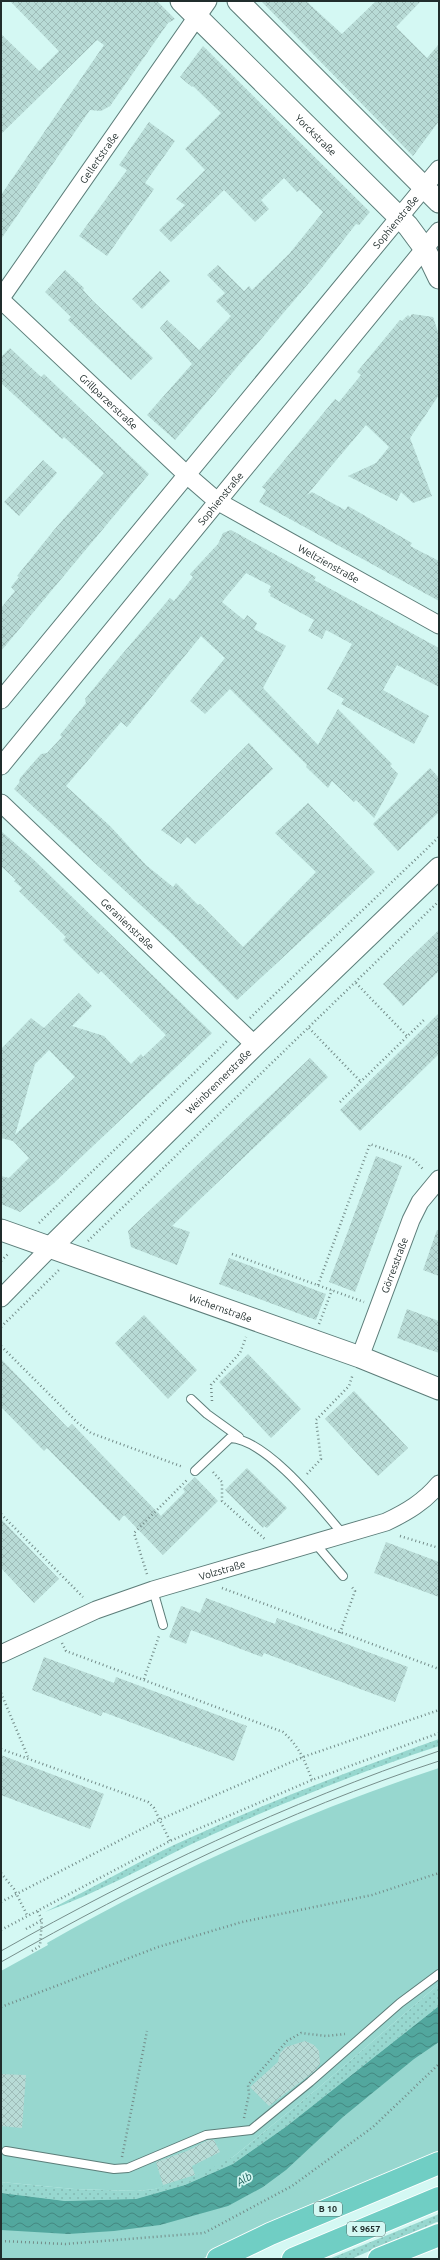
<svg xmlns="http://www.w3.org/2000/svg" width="440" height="2260" font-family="Ubuntu,sans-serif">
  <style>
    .grass { fill: url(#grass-dots) }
    .green { fill: #97d7cf }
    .water { fill: url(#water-waves) }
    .building { fill: url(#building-cross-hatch); fill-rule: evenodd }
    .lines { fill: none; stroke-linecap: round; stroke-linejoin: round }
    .service-casing { stroke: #5c7d79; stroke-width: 10 }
    .minor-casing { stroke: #5c7d79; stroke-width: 19 }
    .tertiary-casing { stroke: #5c7d79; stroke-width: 23 }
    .trunk-casing { stroke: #fff; stroke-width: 24 }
    .path { stroke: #738b88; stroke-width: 2.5; stroke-dasharray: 1 3; stroke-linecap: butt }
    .service { stroke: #fff; stroke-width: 8 }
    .minor { stroke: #fff; stroke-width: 17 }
    .tertiary { stroke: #fff; stroke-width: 21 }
    .trunk { stroke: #70cec4; stroke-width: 22 }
    .tram { stroke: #778f8c; stroke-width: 1 }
    .labels { text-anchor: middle; stroke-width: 3.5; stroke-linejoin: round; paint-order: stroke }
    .shield { fill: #d4f8f3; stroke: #566a68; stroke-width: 1 }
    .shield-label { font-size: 9px; font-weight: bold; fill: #202d2c }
    .street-label { font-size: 10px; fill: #202d2c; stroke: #d4f8f3 }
    .water-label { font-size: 11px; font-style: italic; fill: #1f635d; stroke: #d4f8f3 }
  </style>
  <defs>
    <pattern id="grass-dots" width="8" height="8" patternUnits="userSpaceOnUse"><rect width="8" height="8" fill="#97d7cf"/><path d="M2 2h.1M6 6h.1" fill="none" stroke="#82b9b2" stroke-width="1.8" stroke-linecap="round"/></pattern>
    <pattern id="water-waves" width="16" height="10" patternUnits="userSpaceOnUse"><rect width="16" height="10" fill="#52a79e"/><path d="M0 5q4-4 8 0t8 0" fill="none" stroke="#448881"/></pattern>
    <pattern id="building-cross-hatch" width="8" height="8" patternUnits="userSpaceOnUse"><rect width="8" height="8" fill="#b8dbd6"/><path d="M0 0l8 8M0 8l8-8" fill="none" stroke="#9ebcb8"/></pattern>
  </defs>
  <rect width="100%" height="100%" fill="#d4f8f3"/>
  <path class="grass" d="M439 1739V1746C356 1773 275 1806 196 1842 146 1866 97 1893 45 1912 88 1890 130 1866 174 1845 260 1805 349 1771 439 1739Z
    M439 1984V2006L287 2126 233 2164 185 2185 136 2199 65 2201 1 2193V2182L74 2189 137 2191 155 2189 233 2157 323 2084Z
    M439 2214V2221L351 2259H329Z"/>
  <path class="green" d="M439 1768V1984L323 2084 233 2157 201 2174 155 2189 137 2191 74 2189 1 2182V1971L48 1945 47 1943C170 1873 304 1812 439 1768Z
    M439 2006V2152L254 2232 202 2259H1V2193L65 2201 136 2199 185 2185 233 2164 287 2126Z"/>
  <path class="water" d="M439 2006V2042L414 2059 343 2117 286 2170 263 2187 228 2206 160 2225 114 2231 68 2234 1 2230V2193L65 2201 136 2199 185 2185 233 2164 287 2126Z"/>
  <path class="building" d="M10 1H157L175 19 168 23 110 106 101 111 90 110 1 239V195L104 45 97 40 1 134V34L39 71 59 51Z
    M261 1H306L342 34 376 1H421L396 27 427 58 439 44V121L413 156Z
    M203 46 370 212 359 225 356 224 320 270 175 440 147 415 192 364 160 328 167 320 199 350 231 316 216 301 225 293 207 275 218 265 244 291 249 286 252 290 289 254 323 212 300 190 297 192 284 178 261 200 269 209 255 222 224 190 171 242 159 230 185 205 176 199 205 170 185 149 221 113 193 86 192 87 180 77Z
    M149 122 175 141 145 183 154 189 107 256 79 236 127 170 119 165Z
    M65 270 84 288 83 290 93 301 153 358 131 380 68 320 71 317 45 292Z
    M160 271 170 281 142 309 132 299Z
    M412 314 433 317 439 335V395L410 438 432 496 413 503 401 492 397 501 348 476 376 463 389 447 366 425 307 495 312 492 345 510 348 506 412 543 410 546 439 561V601L259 502 266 490 262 487 335 399 339 402 361 375 357 372 400 320 402 321 408 315 410 317Z
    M10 348 41 377 44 374 149 474 1 651V608L15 591 11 587 19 577 17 576 54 530 104 473 64 437 62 439 1 383V357Z
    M43 460 57 473 19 516 4 502Z
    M231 530 316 577 314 580 439 648V687L397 665 383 690 429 716 414 744 341 704 344 699 327 689 352 644 326 630 322 639 308 631 314 620 270 596 271 594 268 592 271 586 246 573 222 602 244 620 247 615 257 623 254 629 286 646 263 688 318 745 338 709 392 764 390 766 398 774 374 818 356 800 354 802 332 781 328 788 306 767 307 765 230 689 205 714 190 701 225 658 201 636 127 727 121 722 66 786 110 826 146 865 173 887 176 883 198 905 200 904 243 947 316 872 275 833 308 803 375 872 237 1000 171 933 14 789 19 783 20 778 41 754 47 753 62 737 60 735 86 703 85 699 118 659 170 598 174 601 193 577 190 574 218 544 223 533Z
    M249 743 273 769 195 844 187 837 181 844 161 830Z
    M430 768 439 778V812L398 851 373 824Z
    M1 831 34 860 212 1033 54 1183 20 1212 1 1204V1176L9 1178 29 1158 13 1141 1 1138V1049L31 1018 44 1028 79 993 92 1006 72 1026 104 1036 131 1064 141 1054 143 1057 166 1035 101 971 98 974 63 940 66 937 19 891 22 888 14 881 16 880 1 866ZM49 1050 75 1077 15 1135 35 1064Z
    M439 930V971L403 1006 383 984Z
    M439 1013V1054L360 1131 340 1110Z
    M310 1058 328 1077 172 1226 190 1232 177 1265 131 1247 128 1231Z
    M376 1156 402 1166 355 1292 329 1282Z
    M437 1230H439V1276L423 1270Z
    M229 1258 326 1294 316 1320 219 1284Z
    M407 1309 439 1321V1353L397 1338Z
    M144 1315 197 1370 168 1399 115 1343Z
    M248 1354 301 1409 271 1438 219 1382Z
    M1 1359 68 1428 72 1424 161 1516 185 1492 183 1489 195 1477 218 1501 163 1555 124 1515 119 1521 47 1448 44 1451 1 1407Z
    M354 1391 408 1448 378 1476 325 1419Z
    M247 1468 287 1508 267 1528 264 1526 263 1528 225 1490Z
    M1 1519 59 1579 34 1603 1 1568Z
    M386 1542 439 1562V1597L374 1573Z
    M206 1598 275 1624 277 1618 408 1667 395 1702 264 1653 262 1657 191 1630 186 1644 169 1637 181 1606 200 1613Z
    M44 1657 114 1683 116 1677 247 1726 234 1761 103 1712 101 1716 32 1690Z
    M1 1755 104 1794 90 1829 1 1795Z
    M305 2041 314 2045 319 2051 320 2064 315 2071 269 2106 250 2087 278 2062 280 2053 286 2047Z
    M1 2074 26 2075 22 2128 1 2126Z
    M208 2140H214L220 2152 192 2166 195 2175 163 2185 156 2162 187 2151Z"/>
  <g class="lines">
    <g class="service-casing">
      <path id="service" d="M191 1399 207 1414 239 1437
        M195 1471 230 1438C266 1439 319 1506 342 1533
        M314 1542 343 1576
        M153 1590 163 1625
        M6 2151 114 2169 128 2168 206 2135 251 2130 310 2082 400 2003 439 1974"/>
    </g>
    <g class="minor-casing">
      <g id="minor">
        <path id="s1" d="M1 298 208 1"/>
        <path id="s2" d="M1 300 187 475 217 501 439 625"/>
        <path id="s3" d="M1 700 439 169"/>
        <path id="s4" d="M1 766 439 231"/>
        <path id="s5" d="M1 803 255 1045"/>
        <path d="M1 1298 50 1248"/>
        <path id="s6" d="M360 1357 411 1220 420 1202 439 1179"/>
        <path id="s7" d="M1 1654 96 1610 153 1590 386 1522C407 1512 424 1502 439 1484"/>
      </g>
    </g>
    <g class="tertiary-casing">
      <g id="tertiary">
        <path id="s8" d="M181 1 408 226 425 249 439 278"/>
        <path d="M238 1 439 202"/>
        <path id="s9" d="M1 1230 360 1357 439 1389"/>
        <path id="s10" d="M50 1248 255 1045 439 868"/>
      </g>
    </g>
    <g class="trunk-casing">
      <path id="trunk" d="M218 2259 270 2234 439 2163
        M293 2259 439 2198
        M379 2259 439 2235"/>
    </g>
    <path class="path" d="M356 983 407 1036
      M250 1018 439 837
      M309 1028 361 1082
      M340 1102 425 1019
      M39 1223 227 1041
      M88 1241 439 901
      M232 1254 364 1302
      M1 1261 9 1253
      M318 1285 370 1144 413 1159 424 1170
      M319 1324 332 1290
      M1 1327 59 1270
      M1 1346 78 1423 91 1433 183 1467
      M212 1401 211 1385 240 1353 246 1337
      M213 1472 222 1482V1501L266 1540
      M307 1474 321 1459 316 1420 349 1386 353 1374
      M1 1514 83 1597
      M400 1536 439 1548
      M147 1574 134 1533 187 1480
      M222 1588 439 1669
      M340 1633 355 1591 351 1586
      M62 1643 66 1651 283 1732C299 1746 305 1761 312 1780
      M144 1679 159 1636
      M1 1693 28 1757
      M1 1749 148 1802 154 1808 170 1841
      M1 1873 14 1889 27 1915
      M1 1902 159 1820 234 1787 303 1757 439 1710
      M26 1929 42 1920
      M1 1930 170 1841 312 1780 439 1733
      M32 1951 40 1946 42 1920 37 1910
      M1 2007 158 1947 242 1922 372 1895 439 1873
      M244 2118 249 2094 248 2085 287 2041 301 2033 326 2036 345 2034
      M122 2157 147 2031
      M1 2241 65 2244 204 2233 292 2186 373 2127 439 2064"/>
    <use href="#service" class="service"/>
    <use href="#minor" class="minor"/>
    <use href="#tertiary" class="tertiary"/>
    <use href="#trunk" class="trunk"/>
    <path class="tram" d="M1 1951C141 1872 287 1803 439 1751
      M1 1962C141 1883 285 1811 439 1761"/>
  </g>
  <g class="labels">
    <g class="shield">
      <rect x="314" y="2202" width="28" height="14" rx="3"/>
      <rect x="347" y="2222" width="38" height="14" rx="3"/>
    </g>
    <g class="shield-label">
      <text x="328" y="2212">B 10</text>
      <text x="366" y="2232">K 9657</text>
    </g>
    <g class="street-label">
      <text dy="4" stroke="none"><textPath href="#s8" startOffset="190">Yorckstraße</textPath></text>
      <text dy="4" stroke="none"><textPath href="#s1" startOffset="171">Gellertstraße</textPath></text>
      <text dy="4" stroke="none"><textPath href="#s3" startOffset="620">Sophienstraße</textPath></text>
      <text dy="4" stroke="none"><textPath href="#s2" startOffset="148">Grillparzerstraße</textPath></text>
      <text dy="4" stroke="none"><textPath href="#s4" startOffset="346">Sophienstraße</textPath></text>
      <text dy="4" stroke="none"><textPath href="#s2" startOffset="423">Weltzienstraße</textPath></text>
      <text dy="4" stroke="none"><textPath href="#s5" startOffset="175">Geranienstraße</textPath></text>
      <text dy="4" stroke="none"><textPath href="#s10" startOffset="237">Weinbrennerstraße</textPath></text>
      <text dy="4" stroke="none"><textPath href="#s6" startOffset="98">Görresstraße</textPath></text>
      <text dy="4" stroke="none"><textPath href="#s9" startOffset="233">Wichernstraße</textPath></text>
      <text dy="4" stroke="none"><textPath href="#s7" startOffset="237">Volzstraße</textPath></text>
    </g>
    <g class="water-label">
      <text transform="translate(244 2179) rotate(-31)" y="4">Alb</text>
    </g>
  </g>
  <rect width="440" height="2260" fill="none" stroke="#202d2c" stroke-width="4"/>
</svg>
